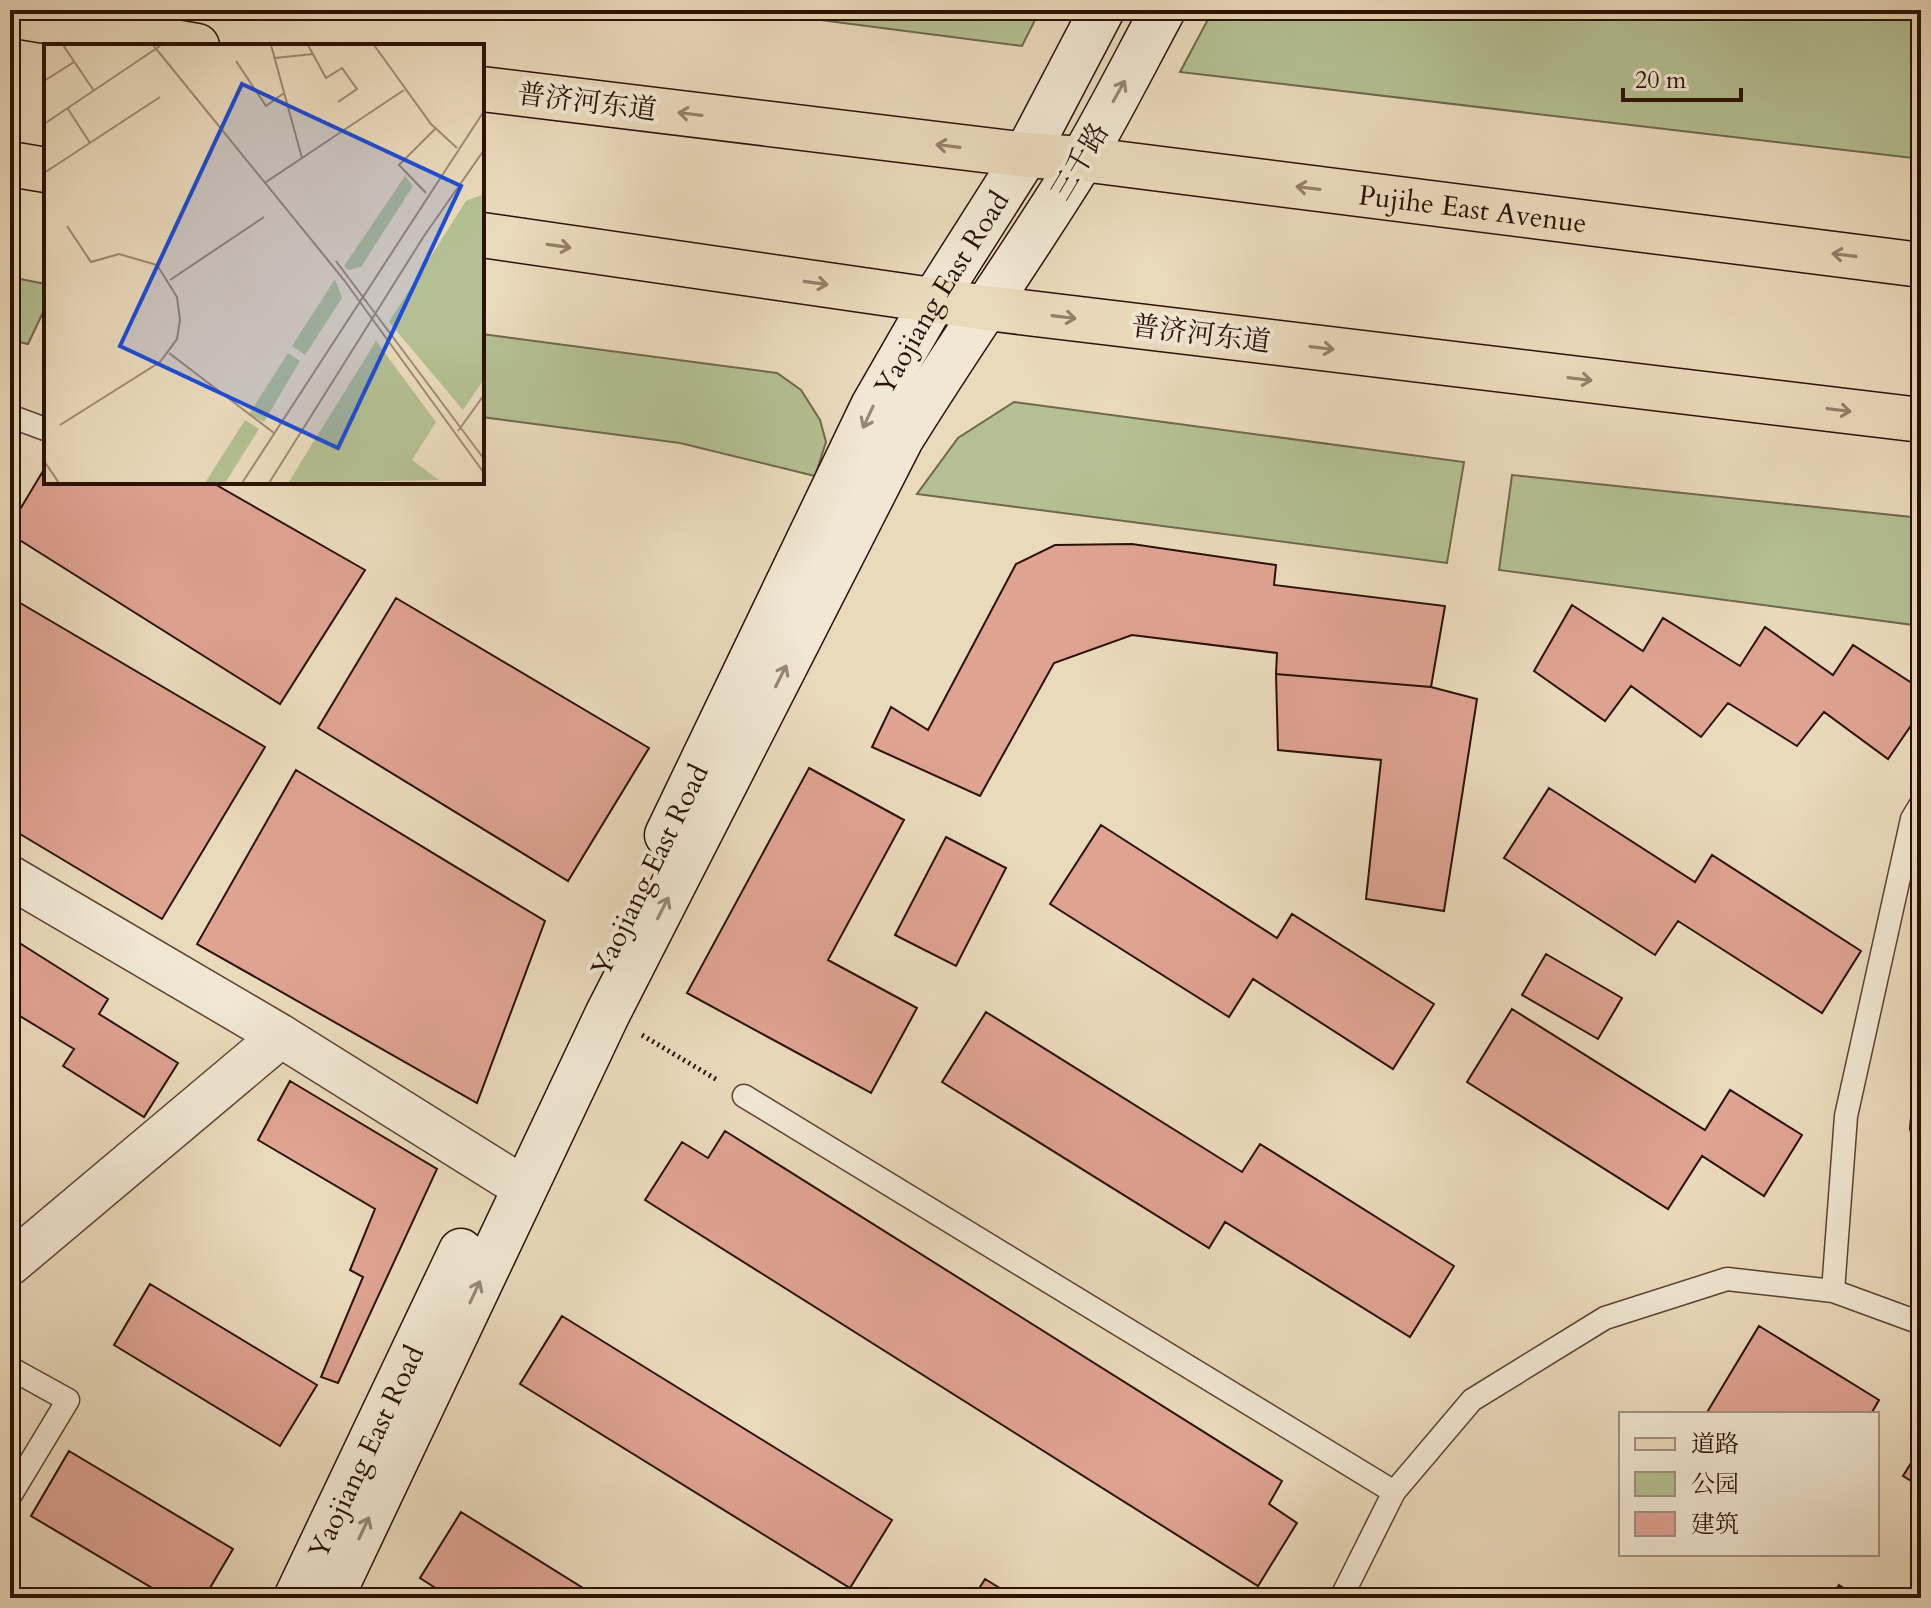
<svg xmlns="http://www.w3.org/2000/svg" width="1931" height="1608" font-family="Cardo,'Noto Serif SC',serif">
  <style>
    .green { fill: #b4c093; stroke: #70684c; stroke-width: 2 }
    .building { fill: #dfa392; stroke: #2b1105; stroke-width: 2 }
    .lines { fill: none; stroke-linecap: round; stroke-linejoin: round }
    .lane-casing { stroke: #5b4333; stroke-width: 25 }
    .street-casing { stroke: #5b4333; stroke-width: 45 }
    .secondary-casing { stroke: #2b1105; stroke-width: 47 }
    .primary-casing { stroke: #2b1105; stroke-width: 47 }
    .path { stroke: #2b1105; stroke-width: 5; stroke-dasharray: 2 4; stroke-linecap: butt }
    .lane { stroke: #f1e7d3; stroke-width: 22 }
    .street { stroke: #f1e7d3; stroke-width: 42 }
    .secondary { stroke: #f1e7d3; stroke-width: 44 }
    .primary { stroke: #eadabc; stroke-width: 44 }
    .oneway { stroke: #988776 }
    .oneway2 { stroke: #94806a }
    .labels { text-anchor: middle; stroke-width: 8; stroke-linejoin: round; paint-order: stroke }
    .street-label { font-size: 28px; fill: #2b1105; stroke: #f1e7d3 }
    .inset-road { fill: none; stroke: #9e8a73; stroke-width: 2 }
    .view { fill: #1d4ed8; fill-opacity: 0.15; stroke: #1d4ed8; stroke-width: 4 }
    .inset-edge { fill: none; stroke: #2b1105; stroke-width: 4 }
  </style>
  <rect width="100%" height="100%" fill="#eadabc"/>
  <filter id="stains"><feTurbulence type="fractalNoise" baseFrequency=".0025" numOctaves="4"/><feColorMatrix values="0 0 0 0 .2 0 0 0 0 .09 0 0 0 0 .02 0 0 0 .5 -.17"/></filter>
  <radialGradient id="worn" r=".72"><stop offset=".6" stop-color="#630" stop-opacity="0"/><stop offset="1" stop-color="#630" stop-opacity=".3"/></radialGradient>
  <path class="green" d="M742 10H1040L1022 46Z
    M1213 10H1921V159L1180 72Z
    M10 277 46 284V306L28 344 10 340Z
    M482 334 777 373 801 390 820 420 826 442 815 476 680 443 482 417Z
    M1014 402 1464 462 1447 563 917 494 958 438Z
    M1512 475 1921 518V626L1499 570Z"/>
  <path class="building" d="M46 466V482H211L365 570 280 704 10 534V526Z
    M1132 544 1276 565 1274 585 1445 606 1431 687 1276 674 1277 653 1132 635 1054 663 980 796 872 747 891 707 928 730 1016 564 1055 545Z
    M10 597 265 747 162 919 10 828Z
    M396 598 649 748 568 881 318 728Z
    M1572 605 1643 651 1663 618 1740 666 1765 627 1833 675 1853 645 1921 689V711L1888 759 1824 712 1797 746 1728 703 1701 737 1631 686 1605 721 1534 671Z
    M1276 674 1431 687 1477 699 1444 911 1366 899 1381 760 1278 750Z
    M809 768 904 820 828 960 917 1008 871 1093 687 993Z
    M296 770 545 921 477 1103 197 944Z
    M1549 788 1695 882 1712 855 1861 951 1822 1013 1678 921 1655 955 1504 858Z
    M1101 825 1277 938 1292 914 1434 1004 1393 1069 1253 979 1229 1017 1050 904Z
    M946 837 1006 868 956 966 895 935Z
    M10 937 108 999 99 1014 178 1063 144 1117 63 1066 74 1049 10 1010Z
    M1546 954 1622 998 1598 1039 1522 995Z
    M1512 1009 1705 1130 1730 1090 1802 1135 1764 1196 1702 1156 1668 1209 1467 1082Z
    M986 1012 1242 1172 1260 1144 1454 1266 1410 1337 1225 1222 1209 1248 942 1082Z
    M1918 1033H1921V1164L1910 1129Z
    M290 1081 437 1169 338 1383 321 1377 363 1277 350 1270 375 1209 258 1140Z
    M725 1131 1282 1481 1269 1504 1297 1523 1258 1586 645 1200 682 1142 708 1158Z
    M150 1284 317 1385 280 1446 114 1345Z
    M562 1316 892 1520 850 1588 520 1384Z
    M1759 1326 1879 1400 1871 1414H1706Z
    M1921 1447V1487L1903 1476Z
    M69 1451 233 1549 204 1598H169L31 1516Z
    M461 1512 599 1598H451L420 1578Z
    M985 1579 1016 1598H973Z
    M1839 1585 1859 1598H1831Z"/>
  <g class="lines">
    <g class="lane-casing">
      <path id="lane" d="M10 416 45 429 46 426
        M744 1096 1394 1492
        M1833 1291 1846 1116 1912 819 1921 804
        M10 1368 68 1400 10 1496
        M1341 1598 1394 1492 1472 1400 1605 1318 1727 1279 1833 1291 1915 1321 1921 1324"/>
    </g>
    <g class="street-casing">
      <path id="street" d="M10 877 281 1036 524 1188
        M10 1264 281 1036"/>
    </g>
    <g class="secondary-casing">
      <g id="secondary">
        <path id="s1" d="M667 835 873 406 934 300 1026 155 1102 10"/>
        <path id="s2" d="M296 1598 461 1251"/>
        <path d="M331 1598 607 1015 901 439C959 345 1023 255 1081 161 1110 112 1136 60 1163 10"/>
      </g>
    </g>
    <g class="primary-casing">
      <g id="primary">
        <path d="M10 15 197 46"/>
        <path id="s3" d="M482 89 1026 155 1082 159 1921 265"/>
        <path d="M10 164 46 170"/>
        <path d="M482 235 987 308 1921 420"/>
      </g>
    </g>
    <path class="path" d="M642 1035 719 1081"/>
    <use href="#lane" class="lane"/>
    <use href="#street" class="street"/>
    <use href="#secondary" class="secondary"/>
    <use href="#primary" class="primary"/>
  </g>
  <defs><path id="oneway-shaft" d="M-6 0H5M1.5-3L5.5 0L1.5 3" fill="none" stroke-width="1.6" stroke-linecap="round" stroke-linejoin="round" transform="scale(2)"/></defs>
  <g class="oneway">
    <use href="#oneway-shaft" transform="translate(1119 91) rotate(-61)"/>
    <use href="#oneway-shaft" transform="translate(868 417) rotate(115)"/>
    <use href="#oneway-shaft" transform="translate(781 676) rotate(-63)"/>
    <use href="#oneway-shaft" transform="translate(663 908) rotate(-63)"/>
    <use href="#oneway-shaft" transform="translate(475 1292) rotate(-65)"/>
    <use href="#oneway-shaft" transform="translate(364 1528) rotate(-65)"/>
  </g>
  <g class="oneway2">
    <use href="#oneway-shaft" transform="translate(690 114) rotate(-173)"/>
    <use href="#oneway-shaft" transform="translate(948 146) rotate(-173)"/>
    <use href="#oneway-shaft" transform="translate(1308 188) rotate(-173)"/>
    <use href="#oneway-shaft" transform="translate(559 246) rotate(8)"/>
    <use href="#oneway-shaft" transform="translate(1844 255) rotate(-173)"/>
    <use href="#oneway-shaft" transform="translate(816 283) rotate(8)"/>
    <use href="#oneway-shaft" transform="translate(1064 317) rotate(7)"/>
    <use href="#oneway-shaft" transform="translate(1322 348) rotate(7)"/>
    <use href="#oneway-shaft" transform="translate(1580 379) rotate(7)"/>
    <use href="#oneway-shaft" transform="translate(1839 410) rotate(7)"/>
  </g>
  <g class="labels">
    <g class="street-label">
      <text transform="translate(587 101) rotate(7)" y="10">普济河东道</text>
      <text transform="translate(1079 161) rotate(-59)" y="10">三千路</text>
      <text dy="10" stroke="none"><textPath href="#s3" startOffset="998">Pujihe East Avenue</textPath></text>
      <text dy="10" stroke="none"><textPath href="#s1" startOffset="608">Yaojiang East Road</textPath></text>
      <text transform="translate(1201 333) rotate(7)" y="10">普济河东道</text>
      <text transform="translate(649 870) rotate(-64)" y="10">Yaojiang East Road</text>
      <text dy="10" stroke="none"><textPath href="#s2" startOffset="162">Yaojiang East Road</textPath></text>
    </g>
  </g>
  <g transform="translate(44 44)">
    <rect width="440" height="440" fill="#eadabc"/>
    <path d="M361 132 369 142 317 223 304 226 300 222ZM440 150V335L419 366 345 278 422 157ZM291 235 298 254 261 311 248 302ZM332 297 392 378 368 416 395 436 244 439ZM244 309 256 317 220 378 205 370ZM201 376 215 385 181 439H161Z" fill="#b4c093"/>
    <path class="inset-road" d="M19 1 50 47M109 1 300 236 440 429M227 1 258 114M264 1 282 34 298 24 313 45 294 58M330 1 387 80 413 104M231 14 269 10M192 17 222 62 240 49M0 37 30 18M24 65 46 99M0 80 116 2M0 129 116 53M222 138 360 46M382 149 355 121 391 85M292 217 440 415M126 236 220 173M125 309 230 389M16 381 116 318 133 295 136 276 133 253 113 221 75 210 47 218 23 182M414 387 440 351M0 417 15 439M198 439 440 67M225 439 380 192 440 106"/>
    <path class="view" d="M198 40 417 142 294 404 76 302Z"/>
    <rect width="440" height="440" class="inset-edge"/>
  </g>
  <rect width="1931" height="1608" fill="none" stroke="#eadabc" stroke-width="40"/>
  <rect x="12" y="12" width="1907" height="1584" fill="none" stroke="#2b1105" stroke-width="4"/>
  <rect x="20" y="20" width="1891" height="1568" fill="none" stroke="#2b1105" stroke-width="2"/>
  <rect x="1619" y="1412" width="260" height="144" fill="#f1e7d3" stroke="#a29181" stroke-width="2"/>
  <rect x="1635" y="1438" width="40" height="12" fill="#eadabc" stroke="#a29181" stroke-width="2"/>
  <text x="1691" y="1452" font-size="24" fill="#2b1105">道路</text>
  <rect x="1635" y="1472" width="40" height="24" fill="#b4c093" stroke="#a29181" stroke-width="2"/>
  <text x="1691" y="1492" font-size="24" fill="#2b1105">公园</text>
  <rect x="1635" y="1512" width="40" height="24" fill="#dfa392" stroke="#a29181" stroke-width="2"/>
  <text x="1691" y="1532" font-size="24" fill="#2b1105">建筑</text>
  <path d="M1623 88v12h118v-12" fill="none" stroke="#2b1105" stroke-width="4"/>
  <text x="1635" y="88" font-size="24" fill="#2b1105" stroke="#f1e7d3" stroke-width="6" paint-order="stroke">20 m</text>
  <rect width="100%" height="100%" filter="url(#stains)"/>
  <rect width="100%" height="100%" fill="url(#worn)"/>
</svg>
